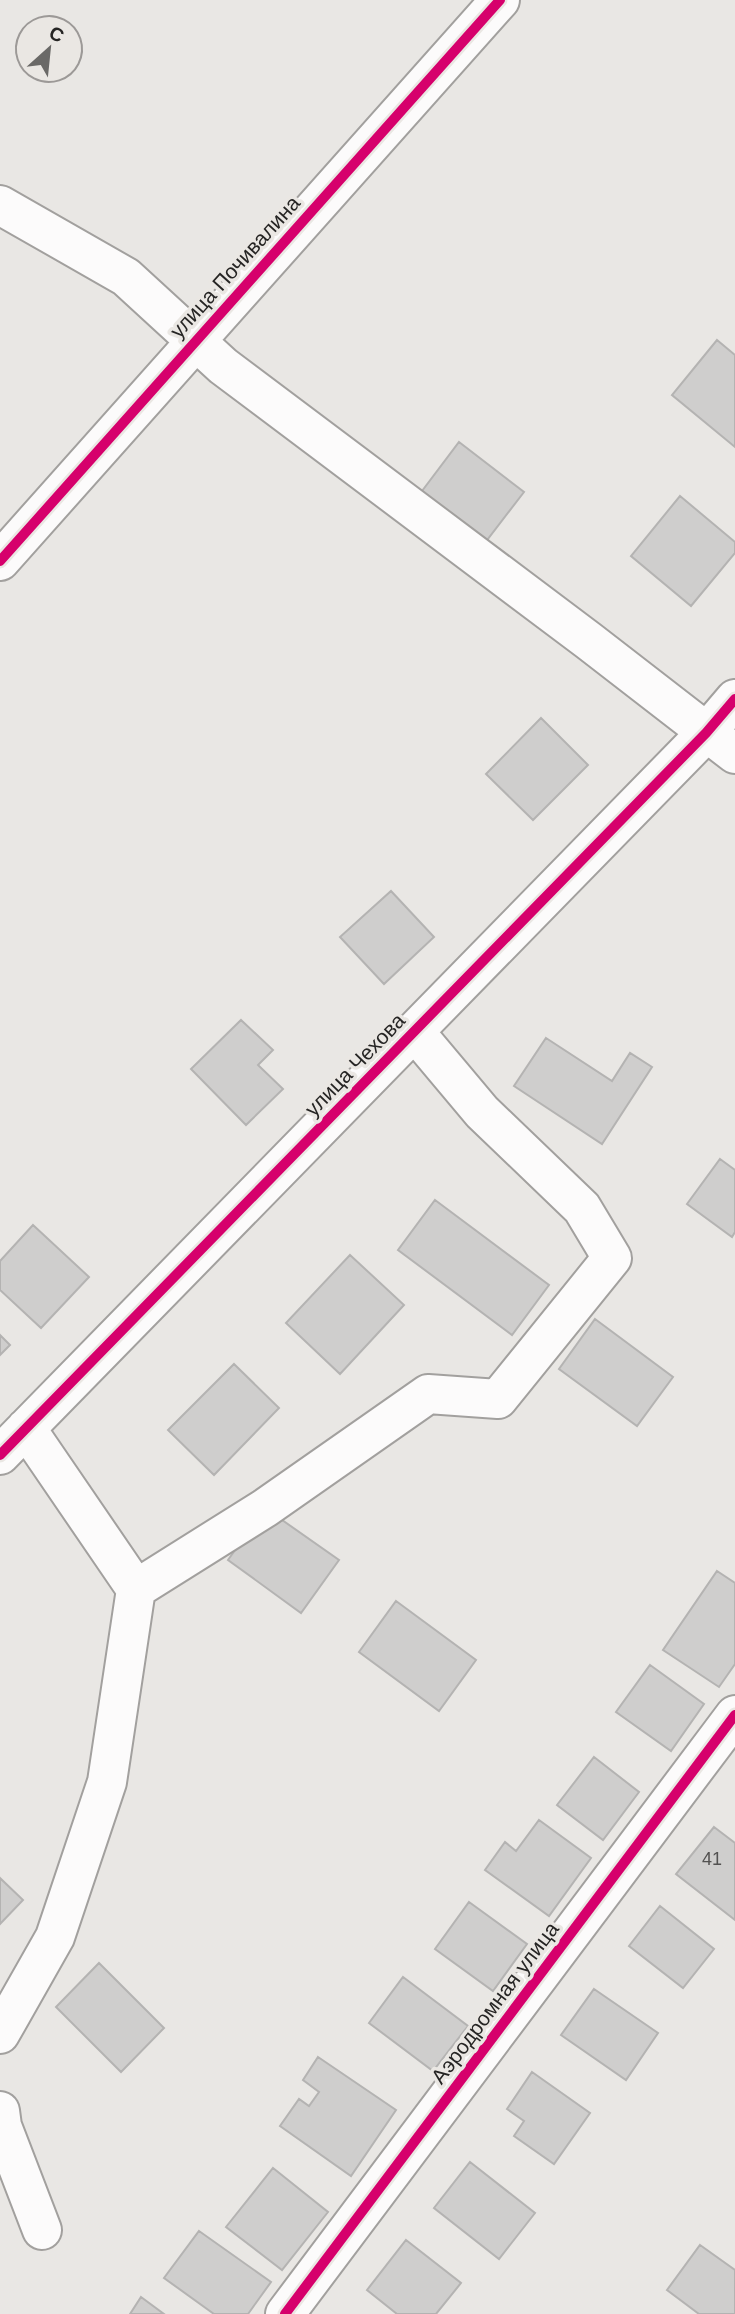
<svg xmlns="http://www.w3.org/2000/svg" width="735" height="2314" font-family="Helvetica,sans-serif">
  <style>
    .building { fill: #cfcecd; stroke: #b4b3b2; stroke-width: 2 }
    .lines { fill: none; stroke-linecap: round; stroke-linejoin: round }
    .minor-casing { stroke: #a2a09e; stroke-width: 42 }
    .minor { stroke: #fcfbfb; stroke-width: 38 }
    .cycleway-casing { stroke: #eae7e3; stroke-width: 15 }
    .cycleway { stroke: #d6006c; stroke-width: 10 }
    .labels { text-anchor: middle; stroke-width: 7; stroke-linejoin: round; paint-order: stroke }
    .number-label { font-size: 18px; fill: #535251 }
    .street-label { font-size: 21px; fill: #262524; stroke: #eae7e3 }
  </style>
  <rect width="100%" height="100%" fill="#e9e7e4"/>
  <path class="building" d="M717 340 735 355V447L672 395Z
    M459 442 524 492 484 544 419 495Z
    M680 496 735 542V553L691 606 631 556Z
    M541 718 588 765 533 820 486 774Z
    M391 891 434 937 384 984 340 937Z
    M241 1020 273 1050 258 1065 283 1089 246 1125 191 1069Z
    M546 1038 612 1081 630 1053 652 1067 602 1144 514 1086Z
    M720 1159 735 1170V1232L732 1237 687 1204Z
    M435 1200 549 1285 512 1335 398 1250Z
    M33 1225 89 1277 41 1328 0 1290V1261Z
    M350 1255 404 1305 340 1374 286 1323Z
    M595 1319 673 1377 637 1426 559 1369Z
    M0 1335 10 1345 0 1355Z
    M234 1364 279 1408 214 1475 168 1430Z
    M265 1508 339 1560 301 1613 228 1560Z
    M717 1571 735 1583V1664L719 1687 663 1650Z
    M396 1601 476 1660 439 1711 359 1652Z
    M650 1665 704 1704 671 1751 616 1712Z
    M594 1757 639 1792 603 1840 557 1805Z
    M539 1820 591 1858 549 1916 485 1870 505 1842 516 1851Z
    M714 1827 735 1843V1920L676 1874Z
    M0 1878 23 1900 0 1924Z
    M469 1902 527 1944 493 1991 435 1949Z
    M660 1906 714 1949 683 1988 629 1946Z
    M99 1963 164 2028 121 2072 56 2007Z
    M403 1977 468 2026 433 2071 369 2023Z
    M594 1989 658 2033 626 2080 561 2035Z
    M318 2057 396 2110 351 2176 280 2126 299 2099 309 2106 319 2092 303 2080Z
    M532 2072 590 2113 554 2164 514 2136 524 2121 507 2109Z
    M470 2162 535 2213 499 2259 434 2208Z
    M273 2168 328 2212 282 2270 226 2227Z
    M199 2231 271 2282 248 2314H214L164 2278Z
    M406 2240 461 2283 436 2314H397L367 2290Z
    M700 2245 735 2270V2314H699L667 2290Z
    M141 2297 164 2314H130Z"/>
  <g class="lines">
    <g class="minor-casing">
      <path id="minor" d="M0 205 126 277 223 366 589 641 735 754
        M0 561 500 0
        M26 1428 136 1589 265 1508 428 1394 498 1399 612 1258 582 1208 482 1112 414 1031
        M0 1455 706 733 735 699
        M0 2034 55 1937 107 1782 136 1589
        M0 2111 2 2126 42 2230
        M285 2314 735 1715"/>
    </g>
    <use href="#minor" class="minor"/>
    <g class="cycleway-casing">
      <path id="cycleway" d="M0 561 500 0
        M0 1455 706 733 735 699
        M285 2314 735 1715"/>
    </g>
    <use href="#cycleway" class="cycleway"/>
  </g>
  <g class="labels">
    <g class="number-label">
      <text x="712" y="1865">41</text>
    </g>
    <g class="street-label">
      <text transform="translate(235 267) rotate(-48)" y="7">улица Почивалина</text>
      <text transform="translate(355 1065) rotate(-46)" y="7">улица Чехова</text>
      <text transform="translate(495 2003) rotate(-53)" y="7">Аэродромная улица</text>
    </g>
  </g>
  <g transform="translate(49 49) rotate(27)"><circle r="33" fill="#eae7e3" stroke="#9c9997" stroke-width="2"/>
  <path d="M0-5L12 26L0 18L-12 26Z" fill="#6a6967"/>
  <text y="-10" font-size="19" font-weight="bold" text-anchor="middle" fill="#262524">С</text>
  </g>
</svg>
